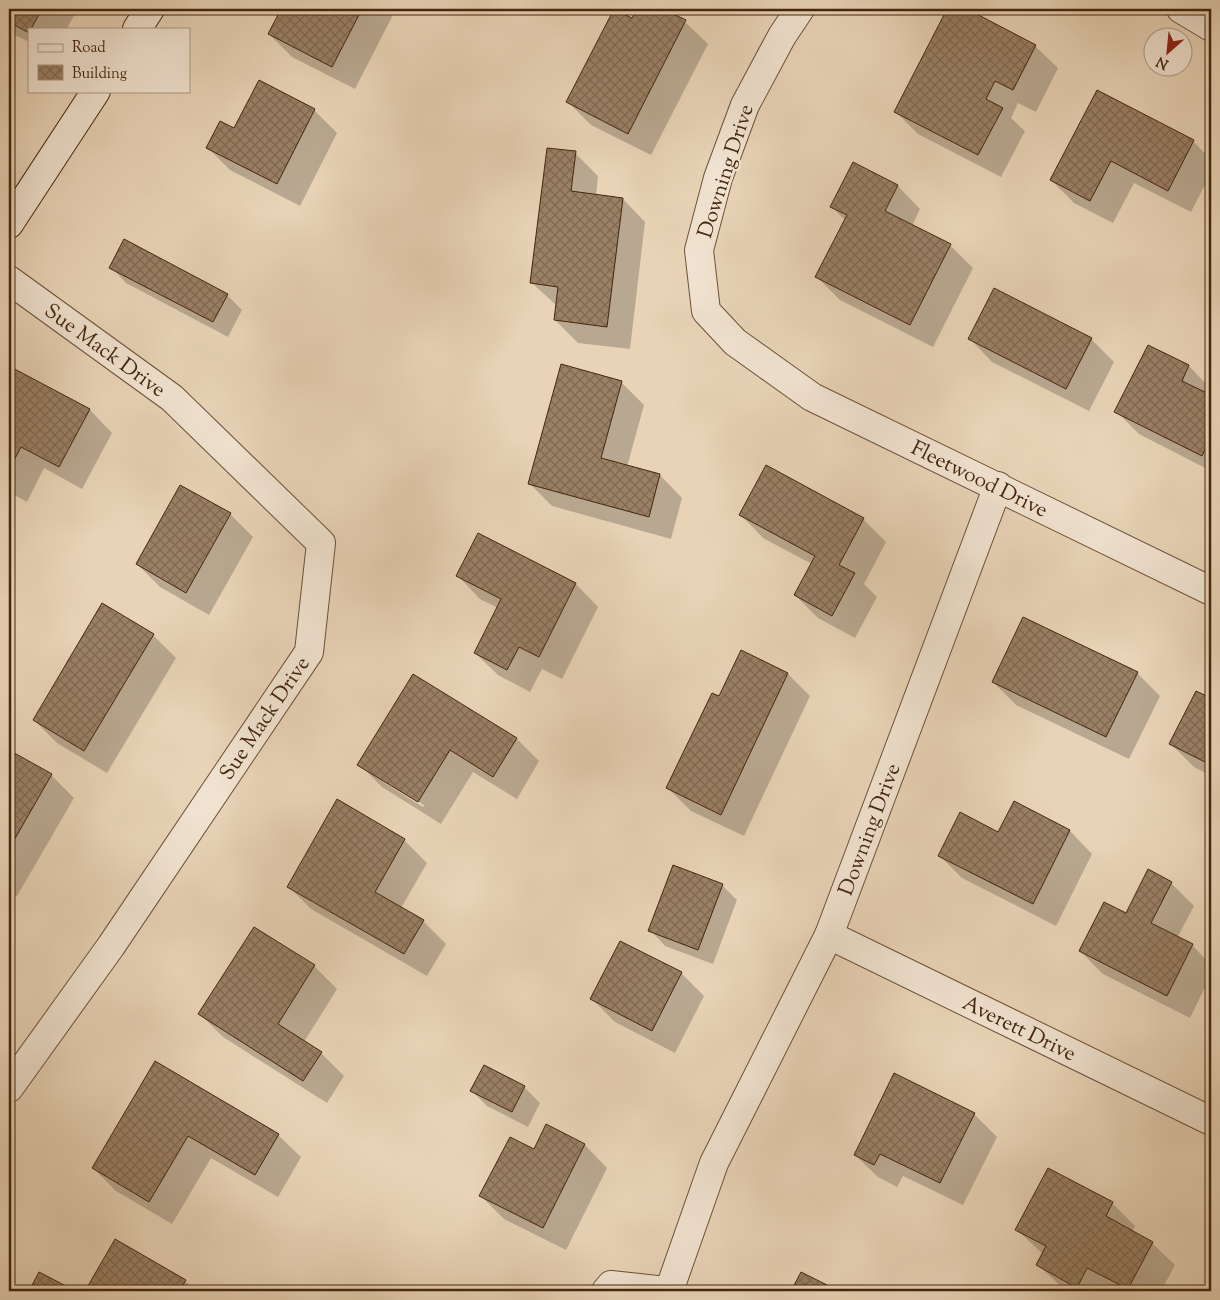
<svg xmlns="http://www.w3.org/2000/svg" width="1220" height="1300" font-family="'Sorts Mill Goudy',serif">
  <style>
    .shadow { fill: #0003; fill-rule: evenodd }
    .building { fill: url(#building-cross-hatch); stroke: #45260e }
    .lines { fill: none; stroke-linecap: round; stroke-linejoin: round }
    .street-casing { stroke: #6e5138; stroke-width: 30 }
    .secondary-casing { stroke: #45260e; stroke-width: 30 }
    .street { stroke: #f0e2d0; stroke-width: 28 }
    .secondary { stroke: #f0e2d0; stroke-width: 28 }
    .labels { text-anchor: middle; stroke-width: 5; stroke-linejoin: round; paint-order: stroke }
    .street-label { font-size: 21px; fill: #45260e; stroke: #f0e2d0 }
  </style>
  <defs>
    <pattern id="building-cross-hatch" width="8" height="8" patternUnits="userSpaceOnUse" patternTransform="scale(1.25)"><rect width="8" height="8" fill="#9a8065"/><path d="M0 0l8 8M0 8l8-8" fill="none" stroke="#7f6952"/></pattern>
  </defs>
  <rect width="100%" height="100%" fill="#e8d3b6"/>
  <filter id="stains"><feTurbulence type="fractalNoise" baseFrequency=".004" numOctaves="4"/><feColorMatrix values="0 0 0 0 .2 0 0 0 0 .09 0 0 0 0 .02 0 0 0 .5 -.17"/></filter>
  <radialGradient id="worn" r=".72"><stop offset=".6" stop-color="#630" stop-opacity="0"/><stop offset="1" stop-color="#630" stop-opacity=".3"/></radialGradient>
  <path class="shadow" d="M9 9H74L76 11 67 29H29V42L9 32Z
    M282 9H396L355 89 292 57 269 34Z
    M638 9H660L685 22 708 44 651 155 591 125 568 102 633 20Z
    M948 9H964L1035 46 1058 68 1036 112 1018 103 1011 118 1025 131 1001 177 918 134 895 111Z
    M1098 92 1193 141 1211 160V173L1191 212 1134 183 1113 223 1074 203 1051 180Z
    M314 110 337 133 300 206 230 170 208 148Z
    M575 153 598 176 596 196 623 199 645 222 630 349 578 343 555 320 557 306 532 283Z
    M898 186 920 209 912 226 950 245 973 268 933 347 840 300 817 277 845 220 832 207Z
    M111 267 227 295 242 310 228 337 126 283Z
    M970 339H1091L1114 362 1089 411 992 362Z
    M1149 346 1189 366 1211 389 1208 395 1211 397V471L1139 434 1116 411Z
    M9 367 90 410 112 433 82 489 44 468 27 502 9 492Z
    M621 382 644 405 627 467 660 475 682 498 671 539 552 506 530 484Z
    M181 486 230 514 253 537 209 615 160 587 137 564Z
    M741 515 863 519 886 542 864 584 877 597 855 638 818 618 795 595 812 564 763 538Z
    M458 576 576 584 598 607 562 679 542 669 530 692 498 675 475 653 498 608 480 599Z
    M103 605 153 635 176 658 107 773 57 743 34 720Z
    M1137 673 1160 696 1129 759 1016 705 993 682Z
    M788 674 810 696 744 836 691 811 668 788 720 698Z
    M1197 692 1211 699V776L1194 767 1171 744Z
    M517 739 539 761 517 799 473 772 441 824 382 787 359 764ZM383 779 424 805 423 807 383 782Z
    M9 751 51 775 74 798 17 896 9 891Z
    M1014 803 1070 831 1092 854 1056 926 962 878 939 855 999 834Z
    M404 840 427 863 401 908 423 921 446 944 427 976 311 909 288 886Z
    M1171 883 1194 906 1177 938 1192 945 1211 965V975L1190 1018 1103 974 1080 951 1126 914Z
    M722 885 737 900 713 964 665 946 650 930Z
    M254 929 314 966 337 989 304 1042 321 1053 344 1076 327 1103 223 1037 200 1014Z
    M681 973 704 996 675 1053 615 1022 592 999Z
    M155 1062 278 1135 301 1157 278 1197 211 1158 172 1224 116 1191 93 1168Z
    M484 1067 524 1087 540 1103 528 1127 487 1106 472 1091Z
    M974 1114 997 1137 963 1205 903 1176 897 1187 878 1177 855 1155Z
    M547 1126 585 1145 607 1168 566 1250 504 1219 481 1196 534 1151Z
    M1049 1169 1112 1203 1135 1226 1132 1232 1152 1243 1175 1265 1161 1291H1066L1038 1265 1043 1254 1017 1230Z
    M115 1240 185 1281 196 1291H86Z
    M40 1274 67 1288 70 1291H31Z"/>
  <path class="building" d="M9 9H42L31 29H29V33L9 22Z
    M281 9H362L332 67 268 34Z
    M614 9 632 18 637 9H663L686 20 628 134 566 102Z
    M947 9H967L1036 45 1013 90 995 81 986 99 1003 108 978 155 894 112Z
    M259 80 315 109 277 184 206 148 220 121 234 128Z
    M1097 90 1194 140 1168 191 1111 161 1090 201 1050 180Z
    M547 148 576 151 571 191 623 198 607 327 554 320 558 287 530 283Z
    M853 162 898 185 885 211 951 244 910 325 815 277 847 215 830 207Z
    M124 239 228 294 213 322 109 268Z
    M994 288 1092 338 1066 389 968 339Z
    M1148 345 1189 365 1182 381 1211 395V437L1202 456 1114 412Z
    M561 364 622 381 601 458 660 474 649 517 528 484Z
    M9 366 90 409 59 467 21 447 9 470Z
    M766 465 864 518 839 565 855 573 832 616 794 595 815 556 739 515Z
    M180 485 231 513 186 593 136 564Z
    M478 533 576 583 539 657 519 647 507 670 474 653 501 599 456 576Z
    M102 603 154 634 84 751 33 720Z
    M1023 617 1138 672 1106 737 992 682Z
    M741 650 788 673 721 815 666 788 712 693 719 696Z
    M413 674 517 738 493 777 450 750 418 802 357 765Z
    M1196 691 1211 698V765L1169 744Z
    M9 750 52 774 9 849Z
    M337 799 405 839 375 892 424 920 404 954 287 887Z
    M1014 801 1070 830 1033 904 938 856 960 812 998 832Z
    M673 865 723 884 698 950 648 931Z
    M1148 869 1172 882 1151 923 1193 944 1167 996 1079 951 1104 902 1126 913Z
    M254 927 315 965 278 1024 322 1052 303 1081 198 1014Z
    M620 941 682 972 652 1031 590 999Z
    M155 1061 279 1134 255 1175 188 1136 149 1202 92 1168Z
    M484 1065 525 1086 512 1112 470 1091Z
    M894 1073 975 1113 940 1183 880 1154 874 1165 854 1155Z
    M546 1124 585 1144 543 1228 479 1196 510 1137 534 1149Z
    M1048 1168 1113 1202 1106 1216 1153 1242 1128 1289 1087 1268 1077 1288 1036 1265 1046 1246 1015 1230Z
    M115 1239 186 1280 179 1291H85Z
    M39 1272 68 1287 66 1291H29Z
    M801 1272 839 1291H791Z"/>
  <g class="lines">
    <g class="street-casing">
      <g id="street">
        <path id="s1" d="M800 9 782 36 745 105 718 178 699 250 706 311 735 342 812 397 1211 591"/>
        <path d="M1181 9 1211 27"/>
        <path id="s2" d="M9 280 172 398 321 543 309 652 111 946 9 1088"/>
        <path id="s3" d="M829 935 1211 1121"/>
        <path d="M606 1291 611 1285 666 1291"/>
        <path id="s4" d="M669 1291 714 1163 829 935 998 486"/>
      </g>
    </g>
    <g class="secondary-casing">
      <path id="secondary" d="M137 29 150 9
        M9 224 96 91"/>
    </g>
    <use href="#street" class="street"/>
    <use href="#secondary" class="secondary"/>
  </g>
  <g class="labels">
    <g class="street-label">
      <text transform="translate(725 171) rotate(-72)" y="7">Downing Drive</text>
      <text dy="7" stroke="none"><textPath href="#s2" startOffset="119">Sue Mack Drive</textPath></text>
      <text dy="7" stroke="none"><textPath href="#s1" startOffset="648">Fleetwood Drive</textPath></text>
      <text transform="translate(264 718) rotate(-56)" y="7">Sue Mack Drive</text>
      <text dy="7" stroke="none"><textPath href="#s4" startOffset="504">Downing Drive</textPath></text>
      <text dy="7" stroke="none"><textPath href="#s3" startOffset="212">Averett Drive</textPath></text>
    </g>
  </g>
  <rect width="1220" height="1300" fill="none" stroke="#e8d3b6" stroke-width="30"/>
  <rect x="10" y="10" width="1200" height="1280" fill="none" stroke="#45260e" stroke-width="2.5"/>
  <rect x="15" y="15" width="1190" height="1270" fill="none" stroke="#45260e"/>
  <rect x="28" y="28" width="162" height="65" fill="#f0e2d0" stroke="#ac9782"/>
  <rect x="38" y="44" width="25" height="8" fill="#f0e2d0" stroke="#ac9782"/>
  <text x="72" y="52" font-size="15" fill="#45260e">Road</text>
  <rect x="38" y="65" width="25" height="15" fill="url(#building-cross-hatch)" stroke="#ac9782"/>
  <text x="72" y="78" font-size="15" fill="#45260e">Building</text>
  <g transform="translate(1168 52) rotate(207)"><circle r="24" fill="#f0e2d0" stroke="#ac9782"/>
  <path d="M0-4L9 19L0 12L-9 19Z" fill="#8f2418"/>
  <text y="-8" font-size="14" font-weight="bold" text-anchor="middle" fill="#45260e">N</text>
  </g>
  <rect width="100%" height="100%" filter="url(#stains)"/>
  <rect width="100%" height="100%" fill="url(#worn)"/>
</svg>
